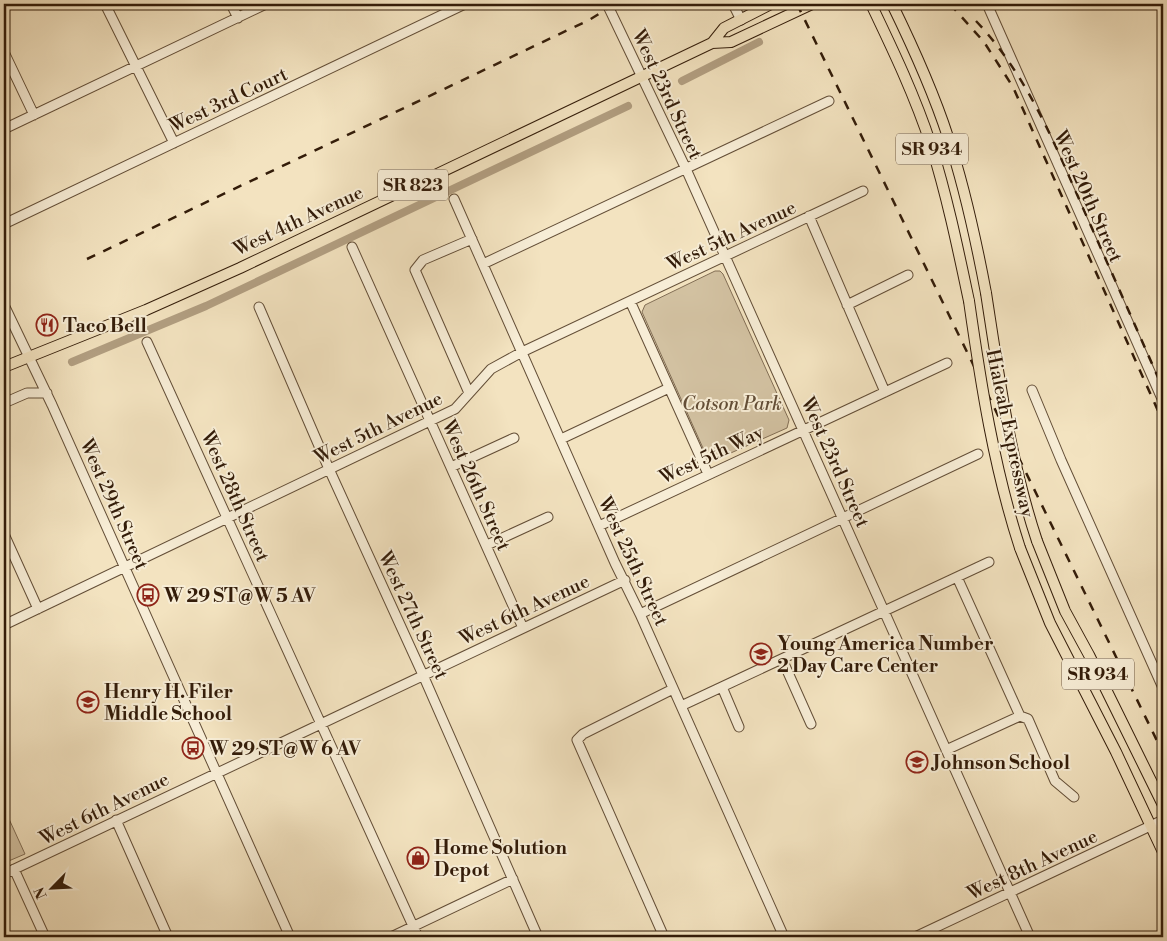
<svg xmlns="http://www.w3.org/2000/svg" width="1167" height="941" font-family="'Libre Bodoni',serif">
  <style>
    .green { fill: #d2c1a1; stroke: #826e55 }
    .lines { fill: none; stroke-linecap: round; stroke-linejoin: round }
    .canal { stroke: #b29f82; stroke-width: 8 }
    .minor-casing { stroke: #634e37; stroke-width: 11 }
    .major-casing { stroke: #331c09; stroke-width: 12 }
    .minor { stroke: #f7edd6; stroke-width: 9 }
    .major { stroke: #f3e3c0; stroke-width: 10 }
    .rail { stroke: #331c09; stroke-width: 2.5; stroke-dasharray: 9 9; stroke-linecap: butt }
    .major-bridge-casing { stroke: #331c09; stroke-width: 12; stroke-linecap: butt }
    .major-bridge { stroke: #f3e3c0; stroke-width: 10 }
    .labels { text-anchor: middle; stroke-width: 4; stroke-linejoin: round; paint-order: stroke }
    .shield { fill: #f7edd6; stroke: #6e5b46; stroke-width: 1 }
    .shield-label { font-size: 18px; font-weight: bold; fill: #331c09 }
    .street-label { font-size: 19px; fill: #331c09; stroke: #f7edd6 }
    .poi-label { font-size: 19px; font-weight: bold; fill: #331c09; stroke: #f7edd6; text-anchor: start }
    .park-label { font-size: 19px; font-style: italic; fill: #634e37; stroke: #f7edd6 }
  </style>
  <rect width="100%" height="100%" fill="#f3e3c0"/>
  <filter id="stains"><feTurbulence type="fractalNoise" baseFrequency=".004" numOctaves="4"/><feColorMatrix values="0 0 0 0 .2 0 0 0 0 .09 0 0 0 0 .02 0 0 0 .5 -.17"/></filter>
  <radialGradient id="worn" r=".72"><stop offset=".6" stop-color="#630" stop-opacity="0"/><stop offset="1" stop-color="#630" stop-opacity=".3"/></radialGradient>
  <path class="green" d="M715 271H720L723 274 789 420 787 428 715 460 711 461 707 457 642 312 645 305Z
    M4 808 25 854 4 863Z"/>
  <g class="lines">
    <path class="canal" d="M682 81 759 42
      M72 362 206 306 628 106"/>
    <g class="minor-casing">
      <path id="minor" d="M105 4 174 143
        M231 4 238 18
        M607 4 686 169 1030 937
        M733 4 741 20
        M987 4 1163 401
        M4 52 34 115
        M4 129 266 4
        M454 199 615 563 640 614 784 937
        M809 216 885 392
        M4 224 465 4
        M352 247 523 628
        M483 264 829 101
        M630 301 708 474
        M4 305 52 405 290 937
        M847 305 908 275
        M259 307 329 469 423 675 538 937
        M147 342 418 937
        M1032 390 1061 460 1163 688
        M469 393 415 270 423 260 472 239
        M4 403 27 393H47
        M561 439 669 388
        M451 467 514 438
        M599 526 947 363
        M4 534 38 609
        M487 545 548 517
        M957 577 1020 716 1028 719 1055 781 1074 797
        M640 614 978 454
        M4 625 455 409 491 369 522 352 863 191
        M782 659 811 724
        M722 687 739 727
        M681 706 989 562
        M946 750 1020 716
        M116 820 168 937
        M14 869 45 937
        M4 874 625 580
        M391 937 513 879
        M664 937 577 740 583 734 673 689
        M915 937 1163 820"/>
    </g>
    <g class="major-casing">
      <path id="major" d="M871 4C893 50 915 96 931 145 947 196 958 249 969 301
        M892 4C913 47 933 91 948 137 965 188 976 240 986 293
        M712 43 724 28 771 4
        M4 367 146 310 240 268 712 43 731 42 812 4
        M1037 541 1065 611 1089 655 1163 805
        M1020 548 1050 623 1116 752 1163 852"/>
    </g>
    <use href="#minor" class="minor"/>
    <use href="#major" class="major"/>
    <path class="rail" d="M797 4 1163 753
      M950 4 984 42 1013 87 1163 422
      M976 21C1027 75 1054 142 1083 208 1110 269 1137 329 1163 389
      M87 259 589 20 615 4"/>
    <g class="major-bridge-casing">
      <path id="major-bridge" d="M986 293C999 377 1010 460 1037 541
        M969 301C981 385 994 468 1020 548"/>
    </g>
    <use href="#major-bridge" class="major-bridge"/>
  </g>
  <defs>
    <g id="restaurant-ring" transform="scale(1.125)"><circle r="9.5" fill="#f7edd6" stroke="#8f2418" stroke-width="1.5"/><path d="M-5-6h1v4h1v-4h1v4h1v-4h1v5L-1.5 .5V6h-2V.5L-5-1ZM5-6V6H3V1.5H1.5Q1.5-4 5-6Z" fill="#8f2418"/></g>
    <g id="bus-ring" transform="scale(1.125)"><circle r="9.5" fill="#f7edd6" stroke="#8f2418" stroke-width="1.5"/><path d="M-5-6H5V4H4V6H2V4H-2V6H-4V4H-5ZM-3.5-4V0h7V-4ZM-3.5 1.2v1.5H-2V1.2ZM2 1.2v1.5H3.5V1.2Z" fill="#8f2418"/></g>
    <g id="school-ring" transform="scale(1.125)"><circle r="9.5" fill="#f7edd6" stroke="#8f2418" stroke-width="1.5"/><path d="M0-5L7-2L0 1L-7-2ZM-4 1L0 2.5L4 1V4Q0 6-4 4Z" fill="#8f2418"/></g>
    <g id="shop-ring" transform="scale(1.125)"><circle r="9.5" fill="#f7edd6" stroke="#8f2418" stroke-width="1.5"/><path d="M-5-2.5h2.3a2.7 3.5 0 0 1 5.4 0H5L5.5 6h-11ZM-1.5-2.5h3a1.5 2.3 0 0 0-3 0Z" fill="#8f2418"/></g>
  </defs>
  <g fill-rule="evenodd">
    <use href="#restaurant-ring" x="47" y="325"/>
    <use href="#bus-ring" x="148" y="595"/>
    <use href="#school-ring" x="761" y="654"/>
    <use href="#school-ring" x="88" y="702"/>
    <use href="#bus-ring" x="193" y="748"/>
    <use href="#school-ring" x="917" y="762"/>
    <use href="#shop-ring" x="418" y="858"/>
  </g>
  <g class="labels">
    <g class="shield">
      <rect x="896" y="133.5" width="72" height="31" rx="4"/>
      <rect x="378" y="169.5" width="70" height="31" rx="4"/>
      <rect x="1062" y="658.5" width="72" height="31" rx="4"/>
    </g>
    <g class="shield-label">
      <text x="932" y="155">SR 934</text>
      <text x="413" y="191">SR 823</text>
      <text x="1098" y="680">SR 934</text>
    </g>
    <g class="street-label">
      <text transform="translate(668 94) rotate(65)" y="7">West 23rd Street</text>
      <text transform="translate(228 99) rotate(-25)" y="7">West 3rd Court</text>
      <text transform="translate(1089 196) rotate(66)" y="7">West 20th Street</text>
      <text transform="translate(298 220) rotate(-25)" y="7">West 4th Avenue</text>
      <text transform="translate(731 235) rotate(-25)" y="7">West 5th Avenue</text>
      <text transform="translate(378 427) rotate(-26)" y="7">West 5th Avenue</text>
      <text transform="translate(1011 433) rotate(78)" y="7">Hialeah Expressway</text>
      <text transform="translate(711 454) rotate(-25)" y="7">West 5th Way</text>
      <text transform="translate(836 462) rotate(66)" y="7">West 23rd Street</text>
      <text transform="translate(477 485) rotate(66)" y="7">West 26th Street</text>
      <text transform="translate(236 496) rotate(66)" y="7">West 28th Street</text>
      <text transform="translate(115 504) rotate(66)" y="7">West 29th Street</text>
      <text transform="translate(634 561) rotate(65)" y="7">West 25th Street</text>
      <text transform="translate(524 609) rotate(-25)" y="7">West 6th Avenue</text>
      <text transform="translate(414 615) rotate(65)" y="7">West 27th Street</text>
      <text transform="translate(104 808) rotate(-26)" y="7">West 6th Avenue</text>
      <text transform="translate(1032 864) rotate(-25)" y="7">West 8th Avenue</text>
    </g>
    <g class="poi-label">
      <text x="63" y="332">Taco Bell</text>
      <text x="164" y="602">W 29 ST@W 5 AV</text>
      <text x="777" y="650">Young America Number<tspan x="777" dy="22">2 Day Care Center</tspan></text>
      <text x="104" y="698">Henry H. Filer<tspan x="104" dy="22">Middle School</tspan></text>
      <text x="209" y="755">W 29 ST@W 6 AV</text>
      <text x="933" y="769">Johnson School</text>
      <text x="434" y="854">Home Solution<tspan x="434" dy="22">Depot</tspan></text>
    </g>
    <g class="park-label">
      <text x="732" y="410">Cotson Park</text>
    </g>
  </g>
  <rect width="1167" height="941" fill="none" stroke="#f3e3c0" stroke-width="20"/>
  <rect x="5" y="5" width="1157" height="931" fill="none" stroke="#331c09" stroke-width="2.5"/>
  <rect x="10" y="10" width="1147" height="921" fill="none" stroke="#331c09"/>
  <g transform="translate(52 888) rotate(246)" stroke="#f7edd6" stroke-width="4" paint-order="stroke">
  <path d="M0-4L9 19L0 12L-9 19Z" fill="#331c09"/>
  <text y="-8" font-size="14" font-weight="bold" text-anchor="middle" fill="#331c09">N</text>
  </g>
  <rect width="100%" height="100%" filter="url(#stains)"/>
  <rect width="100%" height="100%" fill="url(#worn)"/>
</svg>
